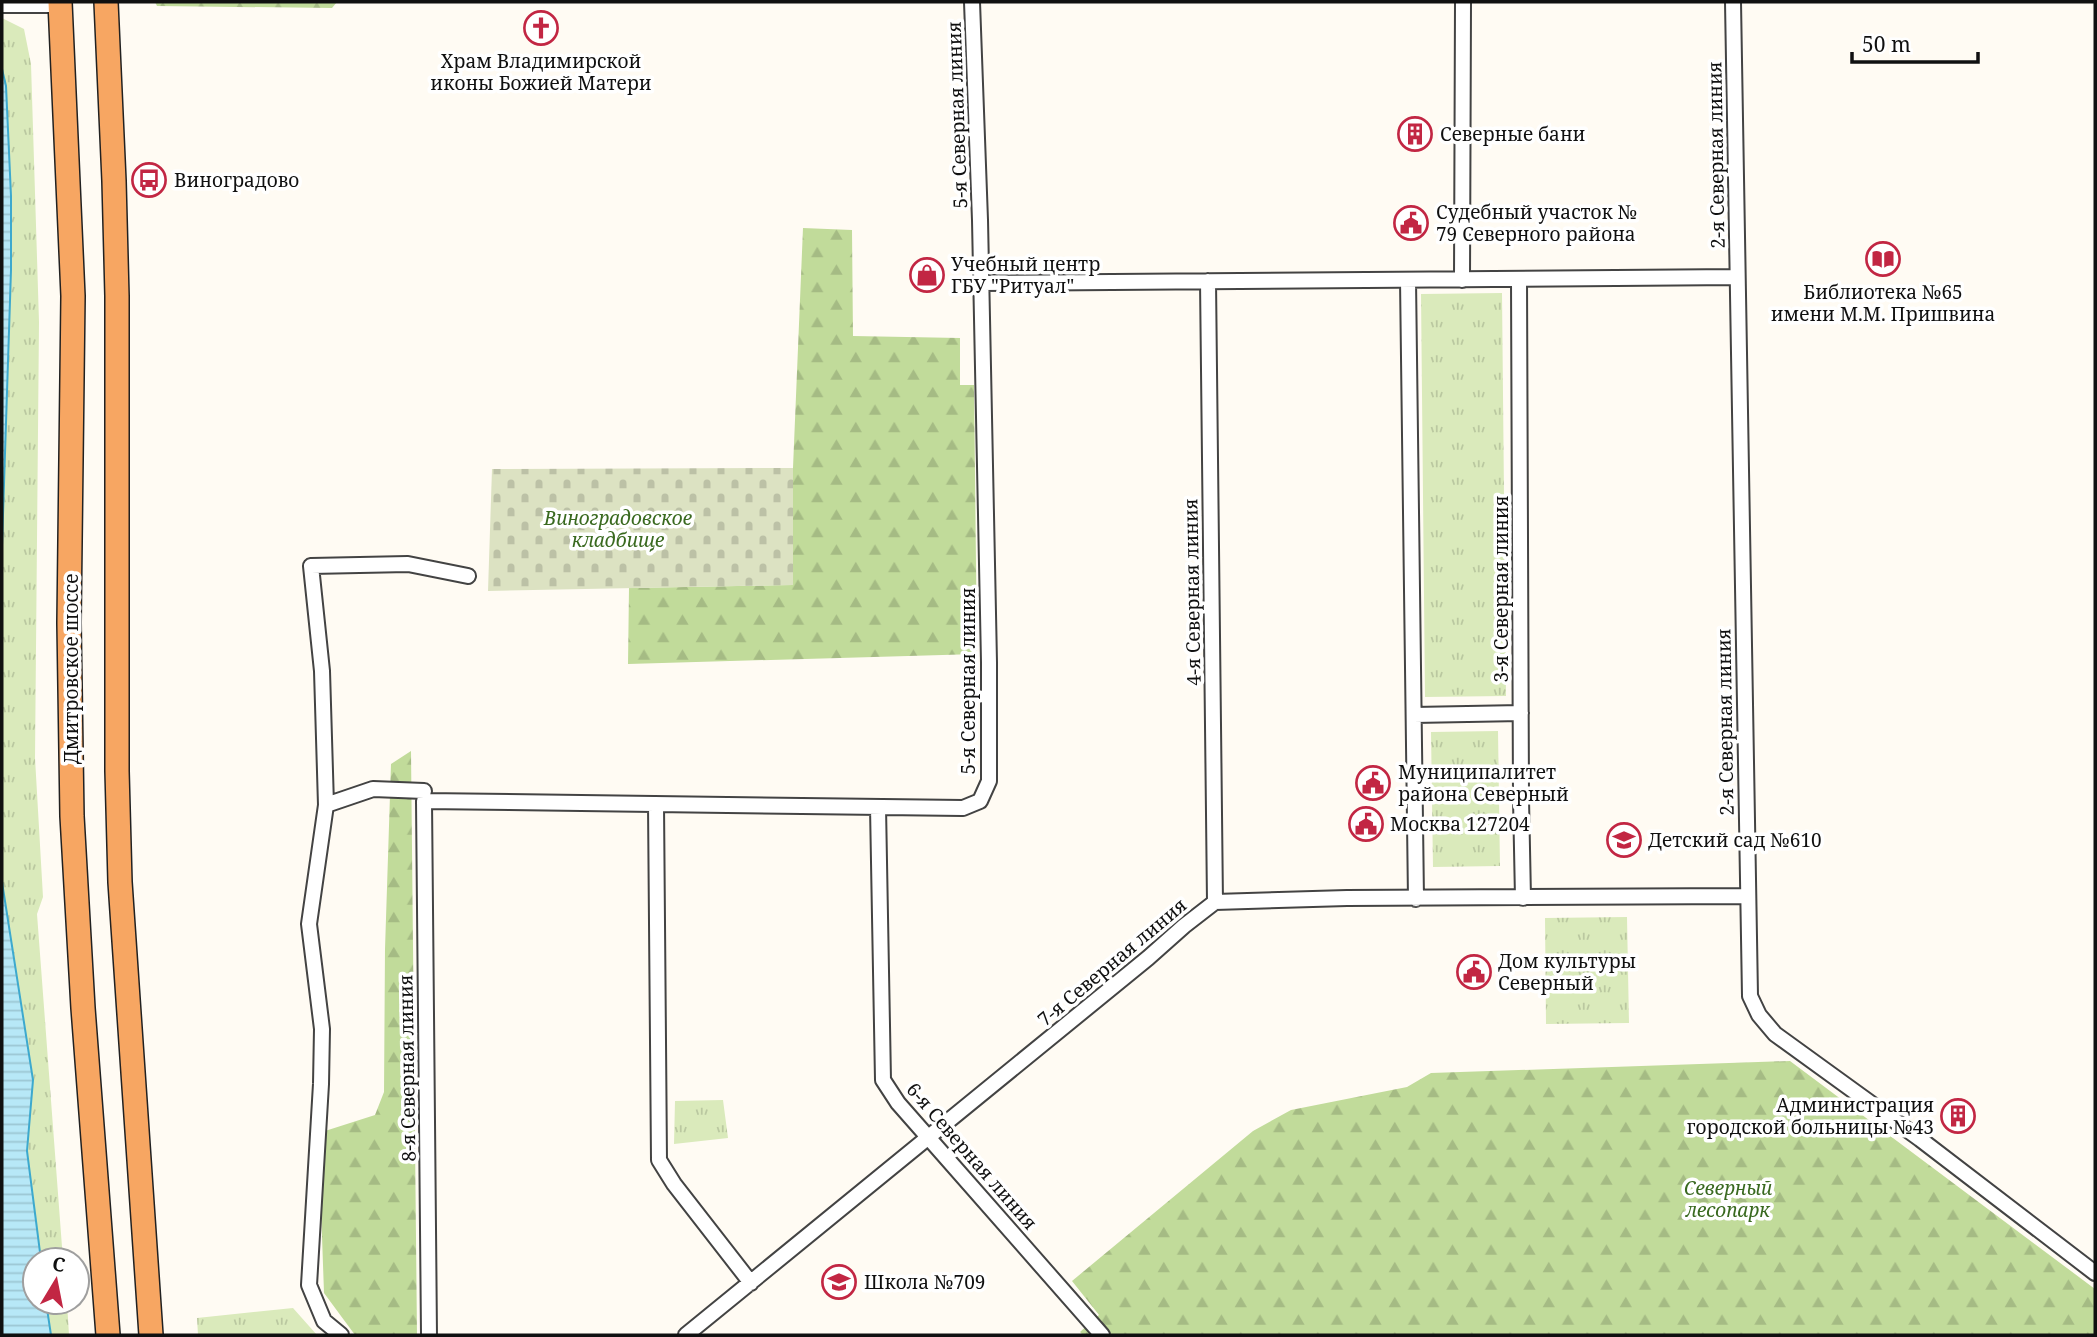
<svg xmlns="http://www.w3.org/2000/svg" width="2097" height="1337" font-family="'Noto Serif',serif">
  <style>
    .grass { fill: url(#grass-tufts) }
    .forest { fill: url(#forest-firs) }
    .cemetery { fill: url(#cemetery-stones) }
    .water { fill: url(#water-rules); stroke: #3da9ce; stroke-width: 2 }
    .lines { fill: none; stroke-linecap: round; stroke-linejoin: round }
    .minor-casing { stroke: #434343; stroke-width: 18 }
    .trunk-casing { stroke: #212121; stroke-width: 26 }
    .minor { stroke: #fff; stroke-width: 14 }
    .trunk { stroke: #f7a662; stroke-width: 23 }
    .labels { text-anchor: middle; stroke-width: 7; stroke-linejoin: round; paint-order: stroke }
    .poi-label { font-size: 19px; fill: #101010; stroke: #fff; text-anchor: start }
    .street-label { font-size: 19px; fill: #101010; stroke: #fff }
    .park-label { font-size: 19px; font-style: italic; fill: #39691f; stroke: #fff }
  </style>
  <defs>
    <pattern id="grass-tufts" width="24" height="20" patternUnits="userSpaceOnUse" patternTransform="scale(1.75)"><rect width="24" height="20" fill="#daeabb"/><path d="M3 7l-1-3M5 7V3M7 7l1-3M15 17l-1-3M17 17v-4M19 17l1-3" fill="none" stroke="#bac8a0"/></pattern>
    <pattern id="forest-firs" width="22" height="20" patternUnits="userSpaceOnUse" patternTransform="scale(1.75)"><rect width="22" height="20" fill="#c1db9a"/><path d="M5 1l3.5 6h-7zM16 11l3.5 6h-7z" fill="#a5bb84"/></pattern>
    <pattern id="cemetery-stones" width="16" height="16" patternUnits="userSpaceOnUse" patternTransform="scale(1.75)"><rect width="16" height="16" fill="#dce2c2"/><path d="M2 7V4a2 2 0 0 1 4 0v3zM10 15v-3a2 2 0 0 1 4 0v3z" fill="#bcc1a6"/></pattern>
    <pattern id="water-rules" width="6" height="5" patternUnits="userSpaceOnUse" patternTransform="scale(1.75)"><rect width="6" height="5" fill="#b7e8f7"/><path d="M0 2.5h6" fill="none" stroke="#9cc6d3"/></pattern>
  </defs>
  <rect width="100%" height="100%" fill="#fffbf3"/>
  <path class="grass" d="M2 18 24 29 31 64 39 322 35 758 43 897 37 914 63 1260H41L27 1151 33 1080 2 882V545L11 270V196L6 86 2 69Z
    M1502 293 1506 696 1425 697 1421 294Z
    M1498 731 1500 866 1433 867 1431 732Z
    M1627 917 1629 1023 1546 1024 1545 918Z
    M723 1100 728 1138 674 1144 675 1101Z
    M46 1302H67L69 1335H51Z
    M293 1308 317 1335H198L197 1318Z"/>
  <path class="forest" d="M155 2H337L332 8 157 6Z
    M803 228 852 230 853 336 960 338V385H974L977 654 628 664 629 588 793 585V468Z
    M411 751 417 1335H355L324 1293 321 1208 325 1131 375 1115 384 1092 385 949 391 764Z
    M1790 1061 2095 1289V1335H1083L1080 1332 1099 1315 1072 1281 1253 1131 1291 1110 1407 1087 1431 1073Z"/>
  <path class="cemetery" d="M793 468V585L488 591 492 469Z"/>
  <path class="water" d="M2 69 6 86 11 196V270L2 545Z
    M2 882 33 1080 27 1151 41 1260H35V1302H46L51 1335H2Z"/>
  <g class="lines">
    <g class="minor-casing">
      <path id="minor" d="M1733 2 1750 996 1759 1015 1775 1034 1920 1139 2095 1273
        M2 5H60
        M1519 279 1521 799 1523 898
        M1408 280 1416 899
        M1462 280 1463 2
        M1208 281 1215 902
        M981 283 1737 277
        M1414 715 1521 713
        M656 804 659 1160 674 1184 751 1283
        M326 805 373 789 424 791
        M878 807 883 1080 898 1103 1102 1335
        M341 1335 324 1321 309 1285 321 1084 322 1029 309 924 326 805 322 671 311 566 408 564 468 576
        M429 1335 424 801 963 808 980 801 989 781V662L980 220 972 2
        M686 1335 1148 958 1184 926 1215 902 1347 898 1747 896"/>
    </g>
    <g class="trunk-casing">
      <path id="trunk" d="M60 2 73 296 69 623 72 816 83 1008 108 1335
        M106 2 114 181 117 296V771L120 882 151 1335"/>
    </g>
    <use href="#minor" class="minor"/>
    <use href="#trunk" class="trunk"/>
  </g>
  <defs>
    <g id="church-ring" transform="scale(1.75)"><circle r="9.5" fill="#fff" stroke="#c22643" stroke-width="1.5"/><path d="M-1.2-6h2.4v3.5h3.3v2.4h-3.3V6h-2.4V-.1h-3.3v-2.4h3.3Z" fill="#c22643"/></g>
    <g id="building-ring" transform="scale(1.75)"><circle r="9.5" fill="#fff" stroke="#c22643" stroke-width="1.5"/><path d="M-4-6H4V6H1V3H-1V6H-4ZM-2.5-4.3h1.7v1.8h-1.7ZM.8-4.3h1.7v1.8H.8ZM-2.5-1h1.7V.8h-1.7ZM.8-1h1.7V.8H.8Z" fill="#c22643"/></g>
    <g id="bus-ring" transform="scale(1.75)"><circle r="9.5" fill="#fff" stroke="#c22643" stroke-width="1.5"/><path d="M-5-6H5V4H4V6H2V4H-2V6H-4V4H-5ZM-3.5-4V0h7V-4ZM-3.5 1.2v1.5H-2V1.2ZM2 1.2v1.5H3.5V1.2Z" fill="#c22643"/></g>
    <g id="civic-ring" transform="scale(1.75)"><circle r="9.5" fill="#fff" stroke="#c22643" stroke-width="1.5"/><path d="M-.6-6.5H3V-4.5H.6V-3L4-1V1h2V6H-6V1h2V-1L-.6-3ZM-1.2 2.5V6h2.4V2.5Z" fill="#c22643"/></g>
    <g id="library-ring" transform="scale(1.75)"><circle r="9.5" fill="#fff" stroke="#c22643" stroke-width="1.5"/><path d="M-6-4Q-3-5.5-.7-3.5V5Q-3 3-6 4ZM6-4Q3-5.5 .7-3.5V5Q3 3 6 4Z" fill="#c22643"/></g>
    <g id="shop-ring" transform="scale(1.75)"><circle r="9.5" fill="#fff" stroke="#c22643" stroke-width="1.5"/><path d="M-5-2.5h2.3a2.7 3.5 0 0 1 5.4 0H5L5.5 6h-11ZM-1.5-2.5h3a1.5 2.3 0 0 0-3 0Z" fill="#c22643"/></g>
    <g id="school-ring" transform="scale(1.75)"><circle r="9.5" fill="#fff" stroke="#c22643" stroke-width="1.5"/><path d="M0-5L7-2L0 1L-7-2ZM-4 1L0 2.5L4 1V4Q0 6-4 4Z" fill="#c22643"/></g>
  </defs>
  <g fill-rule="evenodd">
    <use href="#church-ring" x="541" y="28"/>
    <use href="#building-ring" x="1415" y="134"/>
    <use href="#bus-ring" x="149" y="180"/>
    <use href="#civic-ring" x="1411" y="223"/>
    <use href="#library-ring" x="1883" y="259"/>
    <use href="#shop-ring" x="927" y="275"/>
    <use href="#civic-ring" x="1373" y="783"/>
    <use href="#civic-ring" x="1366" y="824"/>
    <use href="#school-ring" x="1624" y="840"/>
    <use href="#civic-ring" x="1474" y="972"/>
    <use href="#building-ring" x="1958" y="1116"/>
    <use href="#school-ring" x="839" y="1282"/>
  </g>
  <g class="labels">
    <g class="poi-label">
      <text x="541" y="68" text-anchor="middle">Храм Владимирской<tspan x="541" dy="22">иконы Божией Матери</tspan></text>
      <text x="1440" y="141">Северные бани</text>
      <text x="174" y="187">Виноградово</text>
      <text x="1436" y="219">Судебный участок №<tspan x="1436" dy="22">79 Северного района</tspan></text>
      <text x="951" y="271">Учебный центр<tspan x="951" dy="22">ГБУ "Ритуал"</tspan></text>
      <text x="1883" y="299" text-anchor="middle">Библиотека №65<tspan x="1883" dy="22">имени М.М. Пришвина</tspan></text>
      <text x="1398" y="779">Муниципалитет<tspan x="1398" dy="22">района Северный</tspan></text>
      <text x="1390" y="831">Москва 127204</text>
      <text x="1648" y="847">Детский сад №610</text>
      <text x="1498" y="968">Дом культуры<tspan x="1498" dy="22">Северный</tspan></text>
      <text x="1934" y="1112" text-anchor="end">Администрация<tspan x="1934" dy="22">городской больницы №43</tspan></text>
      <text x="864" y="1289">Школа №709</text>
    </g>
    <g class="street-label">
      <text transform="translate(957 115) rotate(-92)" y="7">5-я Северная линия</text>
      <text transform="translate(1716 155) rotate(-91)" y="7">2-я Северная линия</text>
      <text transform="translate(1501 589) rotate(-90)" y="7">3-я Северная линия</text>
      <text transform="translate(1192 592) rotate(-91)" y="7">4-я Северная линия</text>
      <text transform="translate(71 669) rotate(-90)" y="7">Дмитровское шоссе</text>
      <text transform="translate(968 681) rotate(-90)" y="7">5-я Северная линия</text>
      <text transform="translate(1725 722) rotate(-91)" y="7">2-я Северная линия</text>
      <text transform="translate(1112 962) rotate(-40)" y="7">7-я Северная линия</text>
      <text transform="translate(407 1068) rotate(-91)" y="7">8-я Северная линия</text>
      <text transform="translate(972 1156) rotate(49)" y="7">6-я Северная линия</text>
    </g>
    <g class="park-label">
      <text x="618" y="525">Виноградовское<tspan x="618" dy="22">кладбище</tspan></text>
      <text x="1728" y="1195">Северный<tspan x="1728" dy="22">лесопарк</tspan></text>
    </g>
  </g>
  <rect width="2097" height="1337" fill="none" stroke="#101010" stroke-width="7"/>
  <g transform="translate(56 1281) rotate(10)"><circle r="33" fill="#ffffff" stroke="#9f9f9f" stroke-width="2"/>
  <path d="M0-5L12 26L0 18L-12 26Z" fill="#c22643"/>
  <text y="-10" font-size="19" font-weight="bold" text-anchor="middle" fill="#101010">С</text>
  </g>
  <path d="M1852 52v10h126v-10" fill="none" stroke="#101010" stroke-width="3.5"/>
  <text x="1862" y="52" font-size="21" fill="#101010" stroke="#ffffff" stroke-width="5" paint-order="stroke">50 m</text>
</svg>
